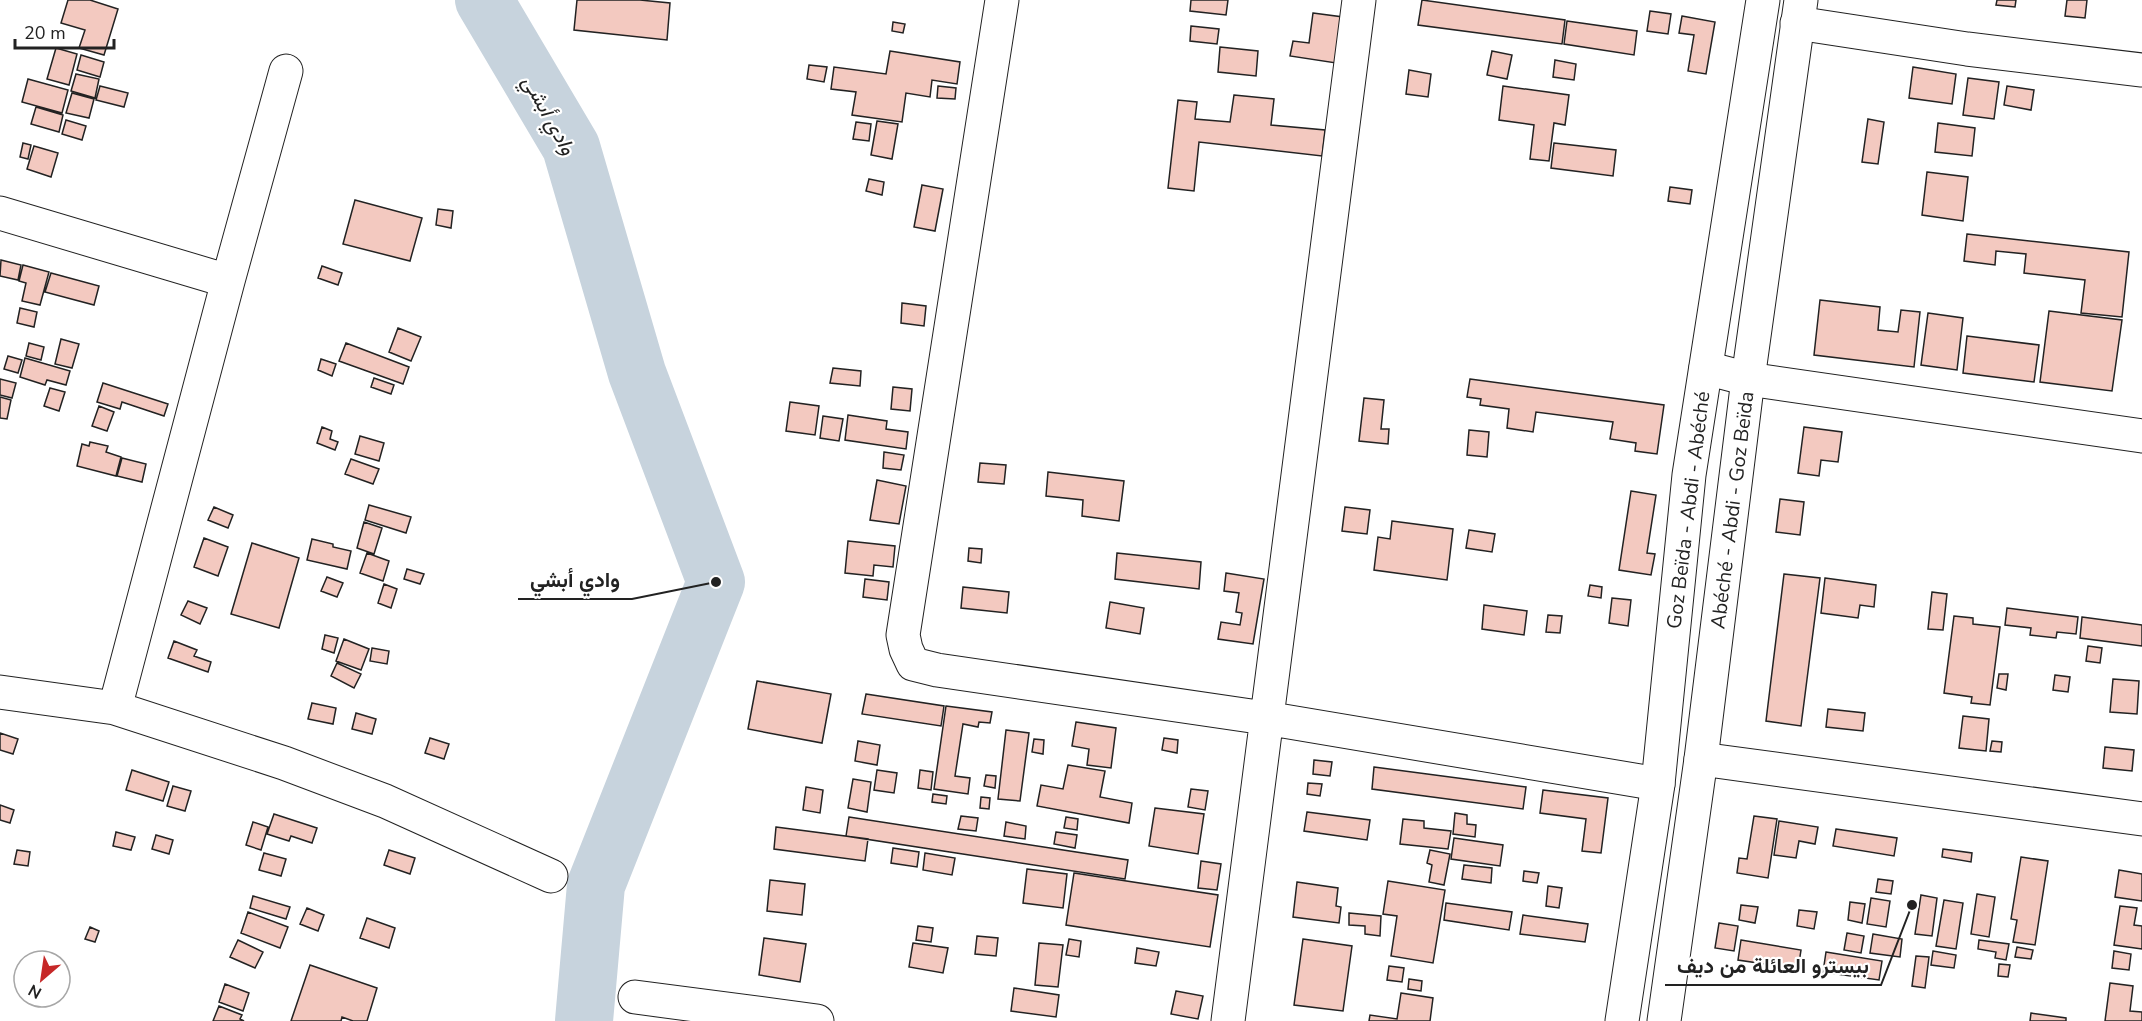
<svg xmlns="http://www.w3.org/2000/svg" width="2142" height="1021" font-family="'Nunito Sans',Vazirmatn,sans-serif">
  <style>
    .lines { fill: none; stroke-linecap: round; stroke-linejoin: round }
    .river { stroke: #c7d3dd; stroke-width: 58 }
    .building { fill: #f3c9c0; stroke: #222; stroke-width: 1.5 }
    .minor-casing { stroke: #222; stroke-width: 35 }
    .major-casing { stroke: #222; stroke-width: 35 }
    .minor { stroke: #fff; stroke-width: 33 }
    .major { stroke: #fff; stroke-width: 33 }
    .labels { text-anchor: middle; stroke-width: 4.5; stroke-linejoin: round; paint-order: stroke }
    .street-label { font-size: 20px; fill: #222; stroke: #fff }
    .water-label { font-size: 21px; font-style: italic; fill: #222; stroke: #fff }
    .leader { fill: none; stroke: #222; stroke-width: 2 }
    .callout-dot { fill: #222; stroke: #fff; stroke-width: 2 }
    .callout-label { font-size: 21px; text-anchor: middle; font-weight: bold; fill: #222; stroke: #fff; stroke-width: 4.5; stroke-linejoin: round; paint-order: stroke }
  </style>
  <rect width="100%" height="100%" fill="#fff"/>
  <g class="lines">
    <path class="river" d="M484 0 571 147 637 373 716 582 596 885 584 1021"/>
  </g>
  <path class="building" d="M68 0H90L118 9 104 55 79 48 85 30 61 23Z
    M577 0H640L670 3 667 40 574 30Z
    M1191 0H1228L1226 15 1190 11Z
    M1422 0 1565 20 1562 44 1418 25Z
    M1997 0H2016L2015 7 1996 5Z
    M2067 0H2087L2085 18 2065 16Z
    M1650 11 1671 14 1668 34 1647 31Z
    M1313 13 1343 17 1336 63 1290 56 1293 41 1309 43Z
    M1682 16 1715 22 1706 74 1688 71 1694 35 1679 33Z
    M1567 21 1637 31 1634 55 1564 44Z
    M893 22 905 24 903 33 892 31Z
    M1191 26 1219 29 1217 44 1190 41Z
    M1220 47 1258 51 1256 76 1218 72Z
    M56 48 77 54 69 85 47 79Z
    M890 51 960 62 957 84 932 80 930 97 906 93 902 122 852 115 856 92 831 89 834 67 886 74Z
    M1492 51 1512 55 1507 79 1487 75Z
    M81 55 104 62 100 77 77 70Z
    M1555 60 1576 64 1574 80 1553 77Z
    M809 65 827 67 824 82 807 79Z
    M1913 67 1956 74 1952 104 1909 98Z
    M1409 70 1431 74 1428 97 1406 94Z
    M76 74 99 79 95 98 71 91Z
    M1968 78 1999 82 1994 119 1963 115Z
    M28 79 68 90 62 113 22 102Z
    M100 86 128 93 124 107 96 100Z
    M938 86 956 88 955 99 937 98Z
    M1503 86 1569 95 1565 125 1554 123 1549 161 1530 159 1534 125 1499 120Z
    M2007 86 2034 90 2031 110 2004 105Z
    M72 93 94 99 89 118 66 113Z
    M1234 95 1274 99 1271 125 1325 130 1322 156 1199 142 1194 191 1168 188 1178 100 1197 102 1195 119 1230 122Z
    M36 107 63 115 59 132 31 124Z
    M1868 119 1884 122 1878 164 1862 162Z
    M66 120 86 126 82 140 62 134Z
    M877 121 898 124 892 159 871 155Z
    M856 122 871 124 869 141 853 139Z
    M1938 123 1975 128 1972 156 1935 152Z
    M23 143 31 145 28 159 20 157Z
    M1554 143 1616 150 1613 176 1551 168Z
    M34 146 58 153 51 177 27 169Z
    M1927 172 1968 177 1963 221 1922 215Z
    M869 179 884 182 882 195 866 191Z
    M922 185 943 189 935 231 914 227Z
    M1670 187 1692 190 1690 204 1668 201Z
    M355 200 422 218 410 261 343 244Z
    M438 209 453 211 451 228 436 225Z
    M1967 234 2129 252 2122 317 2081 313 2085 280 2024 273 2026 254 1996 251 1995 265 1964 261Z
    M1 260 21 265 18 280 0 276Z
    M23 265 49 272 40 305 22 301 26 283 19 281Z
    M322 266 342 273 338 285 318 278Z
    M51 273 99 286 94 305 45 292Z
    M1820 300 1880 307 1878 330 1898 332 1901 310 1920 312 1914 367 1814 355Z
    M902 303 926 306 924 326 901 323Z
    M20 308 37 312 34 327 17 323Z
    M2049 311 2122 320 2112 391 2040 382Z
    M1928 313 1963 318 1957 370 1921 365Z
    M398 328 421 337 411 361 389 352Z
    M1967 336 2039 345 2034 382 1963 373Z
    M61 339 79 344 72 368 55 364Z
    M29 343 44 347 41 360 26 356Z
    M346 343 409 367 403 384 339 361Z
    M8 356 22 360 18 373 4 369Z
    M25 358 70 371 66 385 47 380 45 385 20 377Z
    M321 359 336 364 332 376 318 370Z
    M833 368 861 371 860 386 830 383Z
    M374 378 394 385 391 394 371 387Z
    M0 379 16 383 12 398 0 395Z
    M1470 379 1664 405 1657 454 1635 451 1636 443 1610 439 1613 422 1536 412 1533 432 1507 428 1509 409 1480 405 1481 399 1467 397Z
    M103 383 168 404 164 416 122 402 120 409 97 402Z
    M893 387 912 389 910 411 891 409Z
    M50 388 65 392 59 411 44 406Z
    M0 397 11 400 7 419 0 418Z
    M1364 398 1384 400 1381 429H1389L1388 444 1359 441Z
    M790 402 819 406 815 435 786 431Z
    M99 406 114 412 107 431 92 426Z
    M848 415 887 421 886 429 908 432 906 449 845 440Z
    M823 416 843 419 839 441 820 438Z
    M322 427 332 431 330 439 338 442 335 450 317 443Z
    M1804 427 1842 432 1838 462 1821 460 1819 476 1798 473Z
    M1469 430 1489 432 1487 457 1467 455Z
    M360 436 384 443 379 461 355 454Z
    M90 442 108 446 106 452 121 457 116 476 77 466 82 444 89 446Z
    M884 452 904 455 901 470 883 468Z
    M122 458 146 464 142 482 117 476Z
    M351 459 379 469 373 484 345 474Z
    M980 463 1006 465 1004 484 978 482Z
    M1048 472 1124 481 1119 521 1082 516 1083 500 1046 496Z
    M877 480 906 486 899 524 870 520Z
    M1631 491 1656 495 1647 553 1655 554 1651 575 1619 570Z
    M1780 499 1804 502 1800 535 1776 532Z
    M369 505 411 517 406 533 365 520Z
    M214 507 233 515 228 528 208 520Z
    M1345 507 1370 510 1367 534 1342 531Z
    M1392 521 1453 529 1447 580 1374 570 1378 537 1390 539Z
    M364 522 382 528 374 554 357 548Z
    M1469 530 1495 534 1492 552 1466 548Z
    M204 538 228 547 218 576 194 567Z
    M312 539 333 544V547L351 551 347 569 307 560Z
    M848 541 895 546 893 567 874 565 873 576 845 573Z
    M252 543 299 558 279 628 231 614Z
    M969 548 982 549 981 563 968 561Z
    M367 553 389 561 383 581 360 573Z
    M1117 553 1201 562 1199 589 1115 579Z
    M407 569 424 574 420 584 404 579Z
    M1226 573 1264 579 1253 644 1218 639 1221 622 1240 625 1242 613 1236 612 1239 593 1224 591Z
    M1784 574 1820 578 1801 726 1766 721Z
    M327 577 343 583 337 597 321 591Z
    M1825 578 1876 585 1874 607 1860 605 1858 618 1821 613Z
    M865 579 889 582 887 600 863 597Z
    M384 584 397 589 391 608 378 603Z
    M1590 585 1602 587 1601 598 1588 596Z
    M963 587 1009 592 1007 613 961 608Z
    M1932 592 1947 594 1943 630 1928 629Z
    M1612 598 1631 600 1628 626 1609 623Z
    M188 601 207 608 200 624 181 615Z
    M1110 602 1144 608 1140 634 1106 628Z
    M1484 605 1527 611 1524 635 1482 629Z
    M2007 608 2078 617 2076 634 2057 632 2056 638 2030 635 2031 628 2005 625Z
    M1548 615 1562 616 1560 633 1546 632Z
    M1954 616 1973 618V624L2000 627 1990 705 1971 703 1972 697 1944 693Z
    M2082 617 2142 625V646L2080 638Z
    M325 635 338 638 334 653 322 649Z
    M344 639 369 649 361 670 336 661Z
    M174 641 197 650 194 656 211 662 208 672 168 658Z
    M2088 646 2102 648 2100 663 2086 661Z
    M372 648 389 651 387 664 370 661Z
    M337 663 361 674 354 688 331 676Z
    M1999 674H2008L2006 690 1997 688Z
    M2055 675 2070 677 2068 692 2053 690Z
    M2113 679 2139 681 2137 714 2110 712Z
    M757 681 831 694 822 743 748 729Z
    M866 694 944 706 941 726 862 714Z
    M312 703 336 708 333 724 308 719Z
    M946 706 992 712 990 723 979 722 978 727 963 724 955 776 970 778 968 794 934 789Z
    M1828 709 1865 713 1863 731 1826 727Z
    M356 713 376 719 372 734 352 729Z
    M1963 716 1989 719 1986 751 1959 748Z
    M1076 722 1116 728 1111 768 1087 765 1089 749 1072 746Z
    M1006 730 1029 733 1020 801 998 799Z
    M0 733 18 739 13 754 0 750Z
    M430 738 449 744 444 759 425 753Z
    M1164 738 1178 740 1177 753 1162 750Z
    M1034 739 1044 740 1043 754 1032 752Z
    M858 741 880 745 877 765 855 761Z
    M1992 741 2002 742 2001 752 1990 751Z
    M2105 747 2134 750 2132 771 2103 768Z
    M1314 760 1332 762 1330 776 1313 774Z
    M1068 765 1105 771 1100 797 1132 803 1129 823 1037 806 1041 785 1063 789Z
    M1374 767 1526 787 1523 809 1372 789Z
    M132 770 169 782 163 801 126 790Z
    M877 770 897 773 894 793 874 790Z
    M920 770 933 772 931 790 918 788Z
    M986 775 996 776 995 788 984 786Z
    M853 779 871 782 867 812 848 808Z
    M1308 783 1322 784 1320 796 1307 794Z
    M173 786 191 791 185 811 167 806Z
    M806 787 823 790 820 813 803 810Z
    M1191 789 1208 791 1205 810 1188 807Z
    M1543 790 1608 798 1601 853 1582 851 1586 819 1540 813Z
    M933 794 947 796 946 804 932 802Z
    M981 797 990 798 989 809 980 808Z
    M0 805 14 810 10 823 0 820Z
    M1155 808 1204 814 1198 854 1149 846Z
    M1307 812 1370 820 1367 840 1304 831Z
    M1455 813 1467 815V824L1476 825 1475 837 1453 834Z
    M274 814 317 828 312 843 291 836 289 841 267 834Z
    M961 816 978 818 976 831 958 829Z
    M1754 816 1777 819 1768 878 1737 873 1739 858 1747 859Z
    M849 817 1128 860 1125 879 846 836Z
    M1066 817 1078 819 1077 830 1064 828Z
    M1403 819 1424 821V828L1451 831 1448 849 1400 844Z
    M1779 821 1818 827 1815 844 1799 841 1796 858 1774 855Z
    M253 822 268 827 261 850 246 845Z
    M1006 822 1026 826 1025 839 1004 836Z
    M776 827 868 839 865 861 774 849Z
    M1836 829 1897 838 1894 856 1833 846Z
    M116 832 135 837 131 850 113 846Z
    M1056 832 1077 835 1075 848 1054 844Z
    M156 835 173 840 169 854 152 849Z
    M1454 838 1503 845 1500 866 1451 859Z
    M893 848 919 852 917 867 891 863Z
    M1943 849 1972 853 1971 862 1942 857Z
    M17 850 30 852 28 866 14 864Z
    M389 850 415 858 410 874 384 865Z
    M1430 850 1450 854 1444 885 1429 882 1432 865 1427 863Z
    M264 853 286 859 281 876 259 870Z
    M925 853 955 858 952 875 923 870Z
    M2021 857 2048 861 2035 945 2013 942 2017 920 2011 919Z
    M1201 861 1221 864 1217 890 1198 888Z
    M1464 865 1492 868 1491 883 1462 879Z
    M1027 869 1067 874 1063 908 1023 903Z
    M2119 870 2142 874V901L2115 897Z
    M1524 871 1539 873 1537 883 1523 881Z
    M1074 873 1218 895 1210 947 1066 925Z
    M1878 879 1893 881 1891 894 1876 892Z
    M770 880 805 884 802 915 767 911Z
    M1388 881 1445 890 1433 963 1391 956 1397 916 1383 914Z
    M1297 882 1338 888 1336 906 1341 907 1339 923 1293 917Z
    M1548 886 1562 888 1559 908 1546 906Z
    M1977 894 1995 897 1989 937 1971 934Z
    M1921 895 1937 898 1932 936 1915 934Z
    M253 896 290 907 286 919 250 908Z
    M1871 898 1890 901 1886 927 1867 924Z
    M1944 900 1963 903 1956 949 1936 946Z
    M1850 902 1865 904 1862 923 1848 920Z
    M1446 903 1512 912 1509 930 1444 920Z
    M1741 905 1758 907 1755 923 1739 920Z
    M2120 906 2137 908 2134 925 2142 926V949L2114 945Z
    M307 908 324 915 318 931 300 924Z
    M1799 910 1817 912 1814 929 1797 926Z
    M248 912 288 927 280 948 241 933Z
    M1349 913 1381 916 1380 936 1365 934V926L1349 925Z
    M1523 915 1588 924 1585 942 1520 934Z
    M367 918 395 928 389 948 360 938Z
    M1719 923 1738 926 1734 951 1715 948Z
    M918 926 933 928 931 942 916 940Z
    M90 927 99 931 95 942 85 939Z
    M1847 933 1864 936 1861 953 1844 950Z
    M1873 934 1902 939 1900 957 1870 953Z
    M977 936 998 938 996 956 975 954Z
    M764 938 806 944 800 982 759 975Z
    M1069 939 1081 941 1079 957 1066 955Z
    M1303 939 1352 946 1343 1011 1294 1005Z
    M238 940 263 952 255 968 230 957Z
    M1741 940 1801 950 1798 969 1738 960Z
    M1979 940 2009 944 2006 960 1995 958 1996 952 1978 949Z
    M913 943 948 948 943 973 909 967Z
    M1039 943 1063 945 1058 987 1035 985Z
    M2017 947 2033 950 2031 959 2015 957Z
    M1137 948 1159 952 1156 966 1135 963Z
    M1933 951 1956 955 1954 968 1931 965Z
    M2114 951 2131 954 2129 970 2112 968Z
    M1826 952 1882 961 1879 980 1823 972Z
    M1916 956 1929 957 1925 988 1912 986Z
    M1999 964 2010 965 2008 977 1998 976Z
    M310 965 377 988 367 1021H353L342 1017 341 1021H291Z
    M1389 966 1404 968 1402 982 1387 980Z
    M1409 979 1422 981 1421 991 1408 989Z
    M2110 983 2133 986 2130 1011 2142 1012V1021H2105Z
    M225 984 249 993 243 1011 219 1002Z
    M1014 988 1059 995 1056 1017 1011 1011Z
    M1176 991 1203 996 1198 1019 1171 1014Z
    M1401 993 1433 998 1430 1021H1369L1370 1015 1397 1019Z
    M219 1006 242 1015 240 1019 244 1021H213Z
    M2031 1013 2066 1018V1021H2030Z"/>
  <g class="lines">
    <g class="minor-casing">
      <path id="minor" d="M1002 0 903 635 906 649 913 664 937 670 1265 718 1658 784
        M1797 23 1967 49 2142 70
        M0 213 228 281
        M1706 368 1748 379 2142 436
        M0 692 115 708 284 763 385 801 551 876
        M115 708 228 281 286 71
        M1701 759 2142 819
        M635 997 817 1021
        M1228 1021 1359 0"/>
    </g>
    <g class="major-casing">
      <path id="major" d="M1622 1021 1658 784 1689 475 1763 0
        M1664 1021 1701 759 1748 379 1801 0"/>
    </g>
    <use href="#minor" class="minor"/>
    <use href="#major" class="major"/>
  </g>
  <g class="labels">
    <g class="street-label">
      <text transform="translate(1688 510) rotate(-83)" y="7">Goz Beïda - Abdi - Abéché</text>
      <text transform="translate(1732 510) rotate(-83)" y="7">Abéché - Abdi - Goz Beïda</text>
    </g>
    <g class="water-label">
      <text transform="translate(549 115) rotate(61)" y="7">وادي أبشي</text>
    </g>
  </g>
  <path class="leader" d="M716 582L632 599H518M1912 905L1881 985H1665"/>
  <g class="callout-dot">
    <circle cx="716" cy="582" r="6"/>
    <circle cx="1912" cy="905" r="6"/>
  </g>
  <g class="callout-label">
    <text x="575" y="587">وادي أبشي</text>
    <text x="1773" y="973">بيسترو العائلة من ديف</text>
  </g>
  <g transform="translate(42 979) rotate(209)"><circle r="28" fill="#ffffff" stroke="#a7a7a7" stroke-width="1.5"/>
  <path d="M0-4.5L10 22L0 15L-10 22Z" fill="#c62828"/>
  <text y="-9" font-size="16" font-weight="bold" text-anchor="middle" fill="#222222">N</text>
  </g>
  <path d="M15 39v9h99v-9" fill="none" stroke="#222222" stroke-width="3"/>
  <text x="24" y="39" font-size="18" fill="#222222" stroke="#ffffff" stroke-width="4.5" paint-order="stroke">20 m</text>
</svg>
